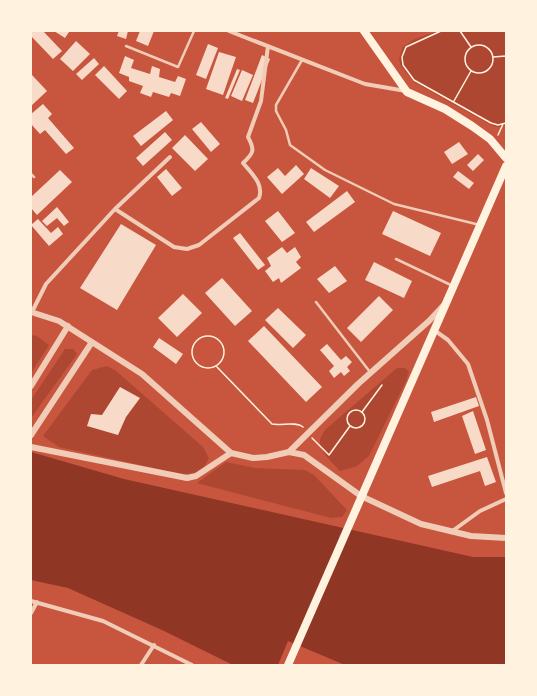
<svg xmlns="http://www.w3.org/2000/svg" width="537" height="696" font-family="Mulish,sans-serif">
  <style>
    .green { fill: #ae4732 }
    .water { fill: #8f3625 }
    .building { fill: #f7dbc8 }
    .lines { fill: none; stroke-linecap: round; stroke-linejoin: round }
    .path { stroke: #fff3e0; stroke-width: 1.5 }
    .service { stroke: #f1ccb7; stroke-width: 2.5 }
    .minor { stroke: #f1ccb7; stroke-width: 4 }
    .tertiary { stroke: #f1ccb7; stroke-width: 6 }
    .primary { stroke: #fff3e0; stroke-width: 8 }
  </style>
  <rect width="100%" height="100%" fill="#c8553d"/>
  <path class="green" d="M438 31H506V125L501 127 493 126 414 82 401 66 399 59 403 47 415 39Z
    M31 335 37 336 49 345 31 373Z
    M65 349H73L77 354 31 418V400Z
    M107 366 115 370 203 447 209 458 201 473 181 474 59 447 43 436 92 370Z
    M397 368H405L409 372 406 381 369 456 357 466 340 471C334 464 319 451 320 441 320 437 324 432 326 429Z
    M226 462 255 468 305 470 314 475 347 510 342 517 331 518 197 483Z"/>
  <path class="water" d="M31 452 124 479 473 557H506V665H345L288 641 278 665H233L162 630 68 588 31 580Z"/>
  <path class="building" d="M43 31 62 51 53 59 31 36 32 31Z
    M54 31H66L69 32 65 38Z
    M119 31H128L126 39 117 36Z
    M140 31H154L148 46 136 41Z
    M76 41 90 54 73 71 60 59Z
    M208 44 218 48 206 79 196 75Z
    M219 52 236 57 223 95 206 89Z
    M262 55 270 59 253 103 245 100Z
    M125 56 134 60 131 68 150 74 152 66 160 69 159 77 175 82 178 76 186 79 180 96 171 93 169 97 153 92 151 97 140 93 143 86 129 81V77L119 73Z
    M94 58 99 64 82 80 76 74Z
    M104 66 127 91 119 99 95 75Z
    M237 69 240 70 228 99 225 98Z
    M242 70 253 75 242 101 231 96Z
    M32 75 47 91 31 106V76Z
    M43 104 52 114 48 118 74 148 66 154 45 130 40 134 31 124V114Z
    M166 111 173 120 141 146 133 136Z
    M201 122 220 144 211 152 192 129Z
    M165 132 172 140 143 166 136 158Z
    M185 135 208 159 195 171 172 148Z
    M459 142 468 154 452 164 444 152Z
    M478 154 484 160 473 171 467 165Z
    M296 165 304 174 282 194 267 177 278 168 285 176Z
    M311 168 339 186 330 198 304 179Z
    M166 169 182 188 172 196 157 177Z
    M60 170 72 182 37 215 31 208V197Z
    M458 171 474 183 469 189 453 177Z
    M347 191 355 202 314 232 306 222Z
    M57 207 69 222 64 226 57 218 47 226 42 221Z
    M278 211 295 233 282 242 265 221Z
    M393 211 441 233 430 256 382 234Z
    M38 219 51 233 58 227 63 234 49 246 31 225Z
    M121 224 156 245 117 310 80 288Z
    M240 233 265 265 258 270 233 238Z
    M282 247 287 253 295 247 301 257 296 262 301 268 281 283 279 278 273 282 265 271 271 266 267 258Z
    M374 262 412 281 404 298 365 280Z
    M335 266 347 281 329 293 317 279Z
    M222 278 252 311 235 326 205 293Z
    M183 294 202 313 177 337 158 318Z
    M379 296 393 310 361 342 347 328Z
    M278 308 306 335 293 348 265 320Z
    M264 326 322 387 306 402 248 341Z
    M159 338 183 354 176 364 153 347Z
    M327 344 341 360 346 356 352 362 347 367 350 371 344 376 341 372 334 378 329 371 334 366 320 350Z
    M120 387 140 398 126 417 118 435 87 426 91 414 102 415Z
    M476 397 479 406 434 422 431 412Z
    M473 411 486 450 475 454 462 416Z
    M487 457 496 482 485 486 480 471 432 487 428 476Z"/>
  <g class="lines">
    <path class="path" d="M441 31 406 47 402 57 403 65 414 80 491 123 498 125 506 123
      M460 31 471 47
      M465 59a14 14 0 1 1 28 0a14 14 0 1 1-28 0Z
      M493 57 506 56
      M454 101 471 71
      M498 135 503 124
      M192 352a16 16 0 1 1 32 0a16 16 0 1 1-32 0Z
      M217 367 272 424C281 426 296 421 303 427
      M347 419a9 9 0 1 1 18 0a9 9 0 1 1-18 0Z
      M362 412 382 385
      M312 438 329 455 350 426"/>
    <path class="service" d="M126 46 178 67 194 31
      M302 60 276 105V111L286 130 290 145 325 170 394 204 480 225
      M31 174 34 177
      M396 259 453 286
      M316 302 370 372"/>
    <path class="minor" d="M229 31 365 84 406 91
      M115 209 174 247 187 249 199 245 259 198C264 184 252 174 243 163 254 153 255 150 248 137L261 101 268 46
      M32 312 46 284 115 209 170 157
      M434 330 448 340 468 364 487 420 506 493
      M451 532 480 511 506 499
      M31 601 103 621 192 665
      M31 613 37 602
      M141 665 154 645"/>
    <path class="tertiary" d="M31 312 59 321 142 374 231 453 253 458 267 457 289 452 304 455 361 496 421 524 471 536 506 538
      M31 386 68 326
      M31 435 92 342
      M31 447 187 478 196 476 231 453
      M289 452 358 384 429 321 443 306"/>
    <path class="primary" d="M364 31 407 92 445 109 472 126 490 139 506 158
      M288 665 506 166"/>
  </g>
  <rect width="537" height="696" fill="none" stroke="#fff3e0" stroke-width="64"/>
</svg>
